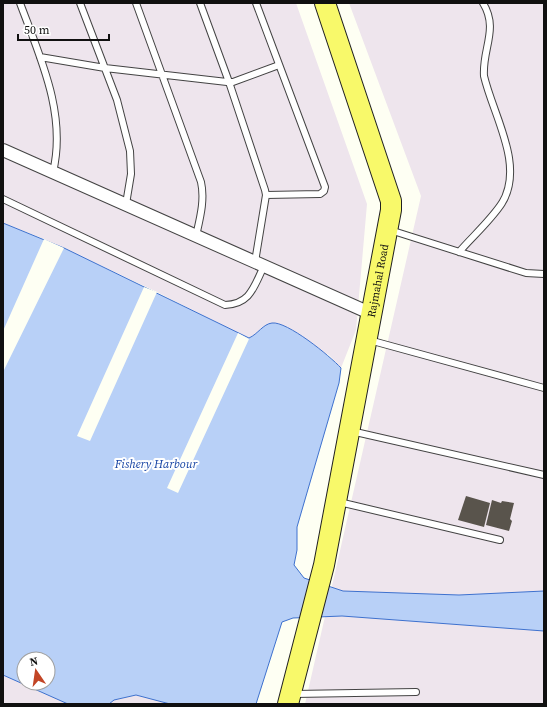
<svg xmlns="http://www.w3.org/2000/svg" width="547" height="707" font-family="'Source Serif 4',serif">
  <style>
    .industrial { fill: #eee5ed }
    .water { fill: #b8d0f7; stroke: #3e71ce; fill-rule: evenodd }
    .pier { fill: #fefff3 }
    .building { fill: #59544c }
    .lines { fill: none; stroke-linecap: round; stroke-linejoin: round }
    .lane-casing { stroke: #434343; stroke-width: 8 }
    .street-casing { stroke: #434343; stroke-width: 14 }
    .primary-casing { stroke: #212121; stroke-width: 22 }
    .lane { stroke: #fff; stroke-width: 6 }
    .street { stroke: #fff; stroke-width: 12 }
    .primary { stroke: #f8f96a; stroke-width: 20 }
    .labels { text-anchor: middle; stroke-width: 4; stroke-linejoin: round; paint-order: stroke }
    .street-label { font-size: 11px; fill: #101010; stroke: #fff }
    .water-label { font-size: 12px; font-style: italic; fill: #1744a4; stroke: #fff }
  </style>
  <rect width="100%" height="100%" fill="#fefff3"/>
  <path class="industrial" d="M3 3H296L367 204 356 330 341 368 329 355 264 326 258 334 249 339 157 292 44 239 3 223Z
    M349 3H544V704H305L421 196Z
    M3 675 68 704H3Z
    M136 695 170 704H109L114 700Z"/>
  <path class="water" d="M3 223 64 248 249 338C258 334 263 324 272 323 287 321 330 356 341 368L339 383 297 527V550L294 565 304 578 343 591 459 595 544 591V631L342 616 293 618 282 622 256 704H170L136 695 114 700 109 704H68L3 675ZM24 659H48V683H24Z"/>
  <path class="pier" d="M44 239 64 248 3 372V331Z
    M144 287 157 292 90 441 77 436Z
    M238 333 249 339 178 493 167 488Z"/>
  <path class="building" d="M466 496 490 503 484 527 458 520Z
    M492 500 501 503 502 501 514 503 510 519 512 521 509 531 486 525Z"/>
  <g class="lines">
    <g class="lane-casing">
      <path id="lane" d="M20 3C40 57 67 114 53 172
        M80 3 117 100 130 151 131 174 126 204
        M136 3 201 182C205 200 200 218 196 236
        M200 3 229 82 265 190 266 195 255 262
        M256 3 325 187 324 191 320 194 266 195
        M40 57 105 68 227 82H233L279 65
        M3 199 225 305C251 304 254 286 264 266
        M390 230 526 273 544 274
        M459 252C473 236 491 220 502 203 525 165 493 115 484 76 482 49 499 29 483 3
        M369 340 544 388
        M351 431 544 475
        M339 502 500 540
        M294 694 416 692"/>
    </g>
    <g class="street-casing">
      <path id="street" d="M3 150 372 314"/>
    </g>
    <g class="primary-casing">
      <g id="primary">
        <path id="s1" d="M288 704 324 565 391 210V201L325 3"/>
      </g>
    </g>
    <use href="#lane" class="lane"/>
    <use href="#street" class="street"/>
    <use href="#primary" class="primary"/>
  </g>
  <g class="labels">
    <g class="street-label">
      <text dy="4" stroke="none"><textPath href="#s1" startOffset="433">Rajmahal Road</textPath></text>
    </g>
    <g class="water-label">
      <text x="156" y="468">Fishery Harbour</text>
    </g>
  </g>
  <rect width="547" height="707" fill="none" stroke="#101010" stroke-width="8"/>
  <g transform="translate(36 671) rotate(347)"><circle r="19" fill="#ffffff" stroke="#9f9f9f"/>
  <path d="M0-3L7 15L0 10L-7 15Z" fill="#c24526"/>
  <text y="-6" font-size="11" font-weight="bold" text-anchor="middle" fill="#101010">N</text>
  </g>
  <path d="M18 34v6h91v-6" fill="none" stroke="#101010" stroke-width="2"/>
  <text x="24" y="34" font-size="12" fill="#101010" stroke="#ffffff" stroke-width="3" paint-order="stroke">50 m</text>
</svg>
